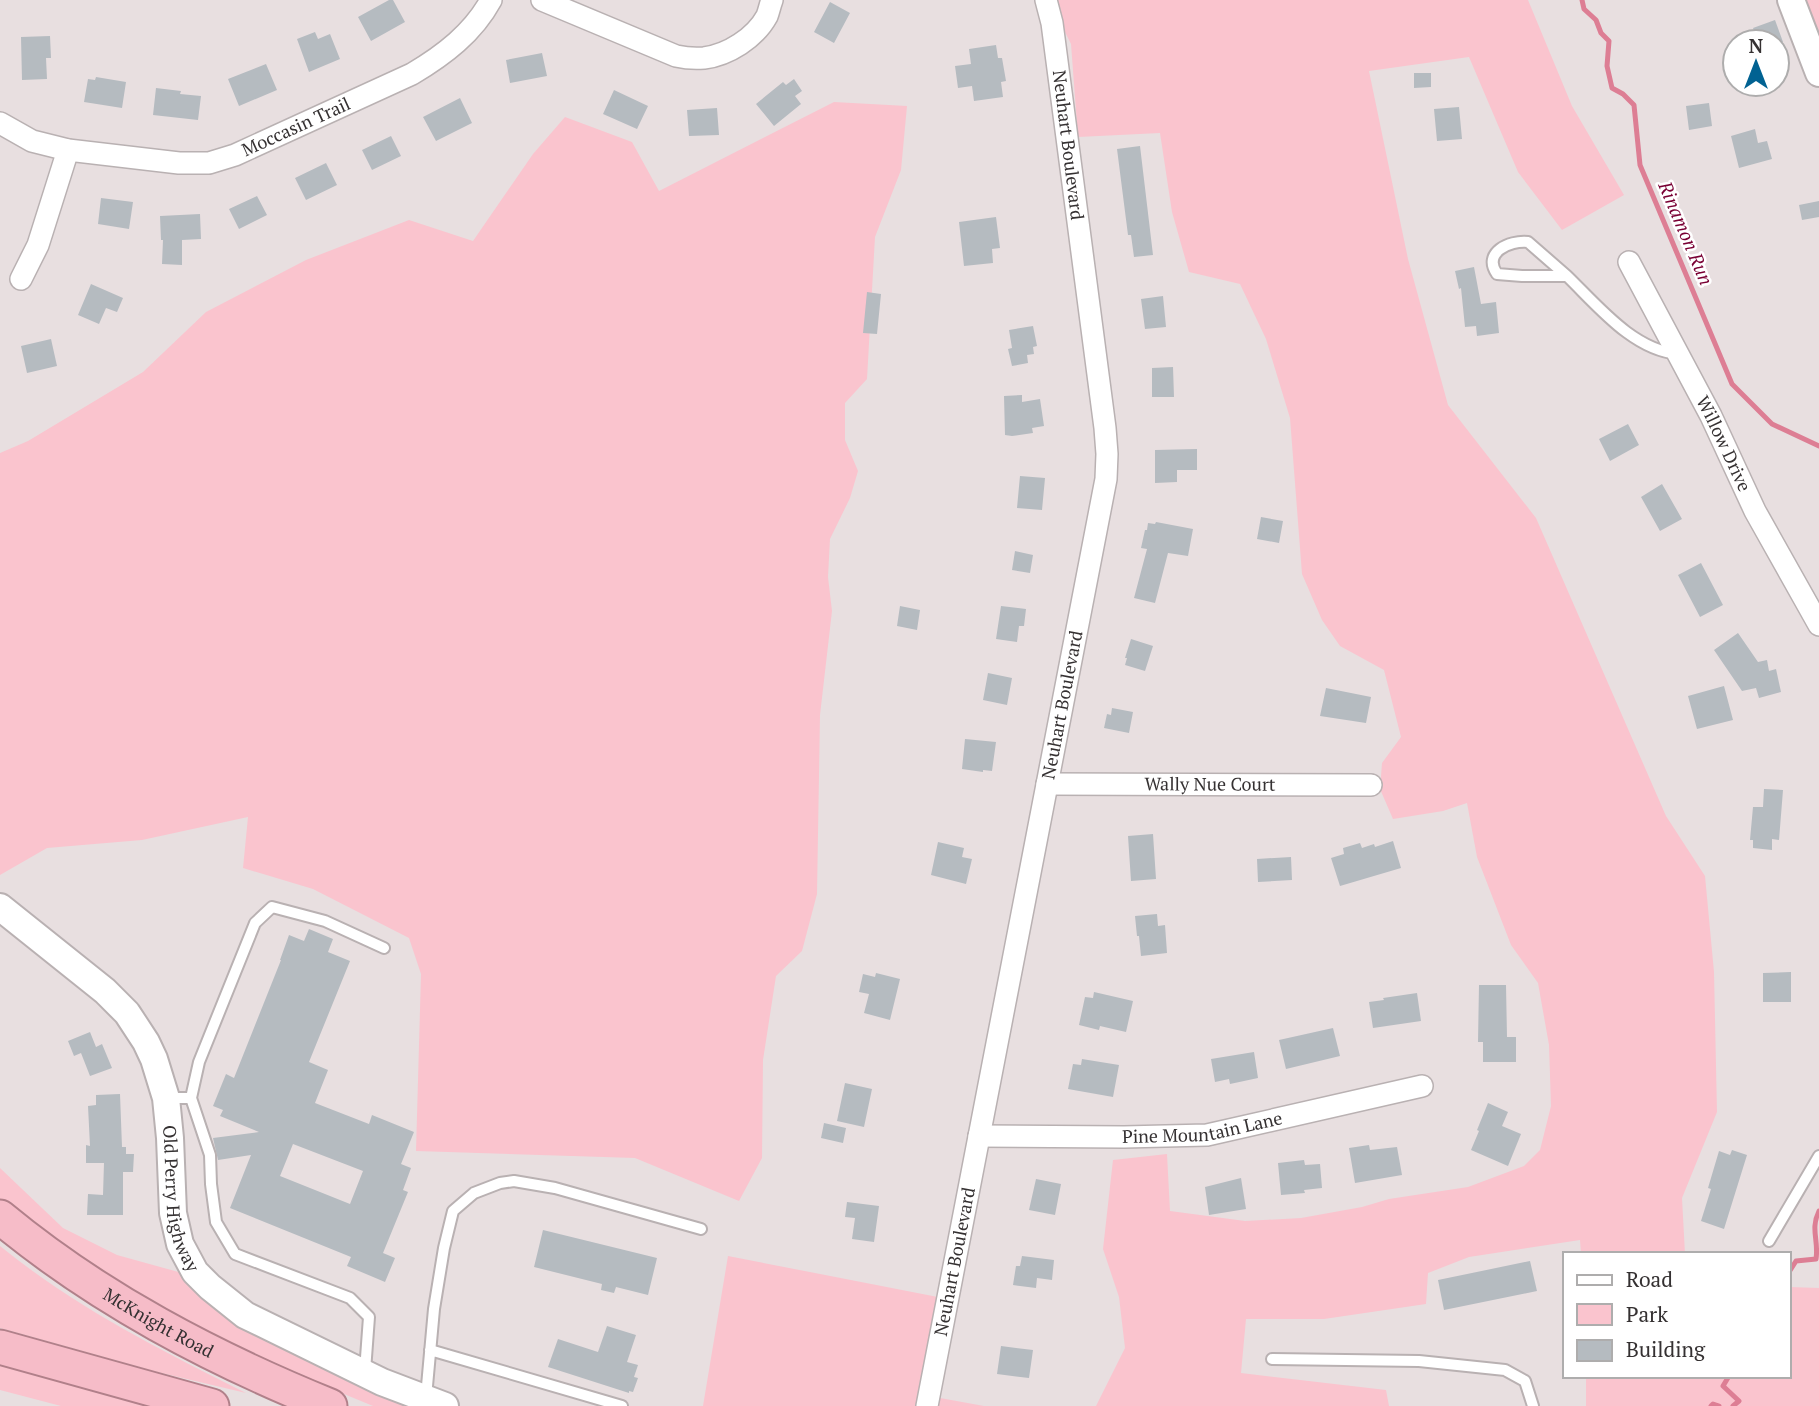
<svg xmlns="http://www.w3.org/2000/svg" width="1819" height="1406" font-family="'PT Serif',serif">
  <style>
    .green { fill: #fac4ce }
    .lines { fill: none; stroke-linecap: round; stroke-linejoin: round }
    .stream { stroke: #dd7e94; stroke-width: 5 }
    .building { fill: #b5bbc0; fill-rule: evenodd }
    .service-casing { stroke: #b9b1b2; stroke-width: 14 }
    .minor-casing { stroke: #b9b1b2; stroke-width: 24 }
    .tertiary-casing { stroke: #b9b1b2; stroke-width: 30 }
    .trunk-casing { stroke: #b1808a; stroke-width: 37 }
    .service { stroke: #fff; stroke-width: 10 }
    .minor { stroke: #fff; stroke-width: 21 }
    .tertiary { stroke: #fff; stroke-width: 26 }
    .trunk { stroke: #f6bcc8; stroke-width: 33 }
    .labels { text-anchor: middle; stroke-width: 5; stroke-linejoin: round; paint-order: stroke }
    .street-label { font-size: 18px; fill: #353132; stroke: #fff }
    .water-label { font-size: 19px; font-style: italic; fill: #790034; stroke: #fff }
  </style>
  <rect width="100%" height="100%" fill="#e8dfe0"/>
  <path class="green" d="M1049 0H1528L1572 106 1624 195 1562 230 1518 172 1469 57 1369 71 1408 259 1448 405 1536 518 1666 816 1705 876 1714 972 1717 1112 1682 1198 1685 1254H1581L1580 1240 1469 1257 1428 1273 1426 1304 1324 1319H1246L1241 1373 1386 1390 1389 1406H1096L1125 1348 1119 1297 1103 1249 1113 1160 1167 1154 1170 1211 1245 1221 1301 1218 1362 1207 1389 1199 1468 1187 1524 1166 1540 1150 1551 1106 1549 1045 1538 983 1511 945 1477 857 1467 803 1443 811 1393 819 1380 789 1382 763 1401 737 1384 670 1340 646 1322 620 1302 574 1290 418 1266 339 1240 284 1189 272 1172 212 1160 133 1078 137 1071 44Z
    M1791 0H1819V73Z
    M834 102 907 106 901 170 875 237 867 379 845 403V440L858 471 850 498 830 539 828 577 832 611 820 715 817 894 802 951 776 976 763 1060 762 1158 739 1201 635 1158 416 1151 421 974 409 938 313 889 243 868 248 817 142 840 47 848 0 875V453L28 441 143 372 206 312 306 260 409 220 473 241 533 154 565 117 632 142 659 191Z
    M0 1168 63 1228 117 1255 182 1273 418 1406H373L298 1375 204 1332 105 1276 26 1223 0 1200Z
    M0 1246C75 1307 160 1350 246 1393L153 1371 0 1328Z
    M728 1256 948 1299 929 1396 984 1406H703Z
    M1789 1287 1819 1288V1406H1586V1376H1789Z
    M0 1347 212 1406H61L0 1390Z"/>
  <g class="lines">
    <path class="stream" d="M1582 0 1584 9 1596 20 1601 33 1609 41 1607 66 1612 88 1623 94 1634 105 1640 165 1732 384 1772 424 1819 446
      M1789 1272 1796 1261 1816 1259C1819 1241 1810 1229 1819 1211
      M1729 1376 1723 1386 1739 1401 1733 1406
      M1711 1406 1713 1404 1719 1406"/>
  </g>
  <path class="building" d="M389 0H393L405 22 371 41 358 17Z
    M830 2 850 13 834 43 814 32Z
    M1775 20 1783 42H1759L1753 28Z
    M315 32 318 39 330 34 340 59 309 72 297 39Z
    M50 36 51 58H46L47 79 22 80 21 37Z
    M996 45 998 58H1002L1006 81 1001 82 1003 97 974 101 972 86 958 88 955 66 971 64 969 49Z
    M542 53 547 76 510 83 506 60Z
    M266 64 277 90 239 106 228 79Z
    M1414 73H1431V87L1414 88Z
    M96 77 126 82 122 108 84 102 88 79 95 80Z
    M794 79 802 91 795 96 801 104 774 126 756 104 783 82 786 85Z
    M156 88 181 91 180 94 201 96 198 120 153 115Z
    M614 90 648 106 637 129 603 114Z
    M460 98 472 123 436 141 423 117Z
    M1709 103 1712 126 1689 130 1686 106Z
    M1459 107 1462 139 1437 141 1434 109Z
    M717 108 719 135 689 136 687 110Z
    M1755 129 1758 143 1767 141 1772 159 1739 168 1731 136Z
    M391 136 401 156 372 170 362 150Z
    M1140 146 1153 255 1134 257 1131 235H1128L1117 149Z
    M326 163 337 185 306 200 295 178Z
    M257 196 267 215 239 229 229 209Z
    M101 198 133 202 129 229 98 224Z
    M1819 201V217L1802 220 1799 205Z
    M200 214 201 239 182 240V265L162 264 163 240H161L160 216Z
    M996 217 1000 248 992 249 993 263 964 266 959 222Z
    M1474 267 1481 304 1496 302 1499 333 1477 336 1476 326 1465 327 1461 288 1459 289 1455 271Z
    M91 284 123 298 117 312 106 308 99 324 78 315Z
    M867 292 881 294 877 334 863 333Z
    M1163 296 1166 327 1145 329 1141 299Z
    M1033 326 1037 346 1033 347 1034 354 1027 355 1028 363 1012 366 1008 349 1012 348 1009 330Z
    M51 339 57 366 27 373 21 346Z
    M1173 367 1174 397H1152V368Z
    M1022 395V402L1040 399 1044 426 1032 428 1033 433 1012 436 1005 435 1004 396Z
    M1628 424 1639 445 1610 461 1599 439Z
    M1197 449V470H1177V482L1155 483V450Z
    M1020 476 1045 478 1042 510 1017 508Z
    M1662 484 1682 519 1660 531 1641 497Z
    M1261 517 1283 521 1279 543 1257 539Z
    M1156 522 1193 529 1188 556 1168 553 1155 603 1134 598 1147 549 1141 548 1145 530H1147L1148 523 1155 524Z
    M1015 551 1033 555 1030 573 1012 570Z
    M1701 563 1723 605 1700 617 1678 575Z
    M900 606 920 610 917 630 897 626Z
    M1001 606 1026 609 1024 626H1019L1017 642 996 639Z
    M1738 633 1758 662 1767 660 1769 671 1776 669 1781 692 1759 698 1756 688 1742 691 1714 650Z
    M1131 639 1153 646 1145 671 1125 665 1127 658H1125Z
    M988 673 1012 678 1007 705 983 700Z
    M1724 686 1733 720 1697 729 1688 696Z
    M1326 688 1371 697 1366 723 1320 716Z
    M1112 708 1133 712 1129 733 1104 728 1107 714 1111 715Z
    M965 739 996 742 992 771 983 770V772L962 769Z
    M1764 789 1783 790 1779 840 1772 839V850L1753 848V840H1750L1753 807H1763Z
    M1153 834 1156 879 1131 881 1128 836Z
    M1393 841 1401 868 1340 886 1331 858 1344 854 1343 848 1360 843 1362 848 1374 844 1375 847Z
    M938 842 964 848 962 857 972 859 966 884 931 875Z
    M1291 857 1292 880 1258 882 1257 859Z
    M1157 914 1158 926 1165 925 1167 953 1141 956 1139 936H1137L1135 916Z
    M309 929 333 939 328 952 350 961 309 1062 328 1070 315 1103 369 1124 372 1115 414 1132 401 1164 411 1168 403 1190 408 1192 383 1253 395 1258 385 1282 347 1266 351 1257 230 1208 251 1155 218 1160 213 1138 259 1132 220 1116 223 1110 213 1106 226 1074 234 1078 281 960H280L289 935 304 941ZM293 1144 363 1171 350 1204 280 1176Z
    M1791 972V1002H1763V973Z
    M876 973 900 979 890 1020 864 1013 869 994 859 992 863 974 875 977Z
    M1479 985H1506L1507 1037H1516V1062H1483V1042H1478Z
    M1094 992 1133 1001 1126 1032 1100 1026 1099 1030 1079 1025 1085 997 1093 998Z
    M1417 993 1421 1021 1373 1028 1369 1002 1384 1000 1383 998Z
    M1333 1028 1340 1056 1286 1069 1279 1040Z
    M90 1032 96 1047 102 1044 112 1068 90 1076 81 1053 74 1056 68 1041Z
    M1254 1052 1258 1078 1230 1084 1229 1079 1215 1082 1211 1059Z
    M1082 1059 1119 1065 1113 1097 1068 1089 1073 1064 1081 1065Z
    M845 1083 872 1089 864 1127 837 1121Z
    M120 1094 122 1147H126V1154H134L133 1172H123V1215H87L88 1194 103 1195 104 1163H86V1145L90 1146 88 1106 96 1105V1095Z
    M1488 1103 1508 1112 1502 1126 1521 1134 1508 1166 1471 1150 1479 1131 1477 1130Z
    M824 1123 846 1128 843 1143 821 1138Z
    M1369 1145 1370 1150 1397 1147 1402 1175 1355 1183 1349 1148Z
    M1732 1150 1747 1155 1724 1229 1701 1221 1711 1189 1708 1188 1719 1151 1730 1155Z
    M1304 1160 1305 1165 1320 1164 1322 1188 1304 1190 1305 1193 1281 1195 1278 1163Z
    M1241 1178 1246 1209 1209 1215 1205 1187Z
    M1036 1179 1061 1184 1055 1215 1029 1210Z
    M847 1202 879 1206 874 1242 852 1239 855 1218 845 1217Z
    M543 1230 657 1258 648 1295 616 1287 614 1293 601 1290 602 1284 534 1267Z
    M1022 1256 1054 1260 1052 1280 1037 1278 1036 1288 1013 1285 1016 1266H1020Z
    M1530 1261 1537 1291 1444 1310 1438 1280Z
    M607 1326 636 1335 627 1362 638 1365 634 1377 638 1378 633 1392 629 1391V1393L548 1367 558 1339 598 1352Z
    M1001 1346 1033 1350 1029 1378 997 1374Z"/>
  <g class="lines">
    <g class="service-casing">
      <path id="service" d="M1567 276 1528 242C1509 240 1482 253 1497 274L1522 276H1567C1598 306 1633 350 1678 354
        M167 1098H191L210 1155 211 1184 216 1222 235 1254 350 1298 369 1317 365 1371
        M191 1098 199 1062 255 923 272 907 325 921 384 948
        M1769 1241 1819 1156
        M430 1350 622 1406
        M1272 1359 1419 1361 1505 1370 1525 1381 1533 1406
        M426 1397 434 1309 444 1248 453 1211 474 1193 500 1183 514 1181 555 1188 701 1229"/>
    </g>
    <g class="minor-casing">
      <g id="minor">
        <path d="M542 0 676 56C685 58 694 59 704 58 728 55 755 38 767 16 769 11 770 5 772 0"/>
        <path id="s1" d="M0 123 32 141 68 150 179 163H209L235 155 412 74C444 55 473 33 491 0"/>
        <path id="s2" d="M1629 262 1711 416 1755 511 1819 625"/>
        <path d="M21 279 38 245 68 150"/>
        <path id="s3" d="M1047 784 1371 785"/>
        <path id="s4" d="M979 1136 1124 1137 1207 1135 1422 1086"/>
        <path id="s5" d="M927 1406 1106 479 1107 454 1105 428 1052 23 1046 0"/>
      </g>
    </g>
    <g class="tertiary-casing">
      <g id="tertiary">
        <path d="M1791 0 1819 73"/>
        <path id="s6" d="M0 907 105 991 127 1013 146 1042 154 1059 166 1098 170 1138 173 1213 180 1244 195 1272 210 1287 245 1315 382 1382 445 1406"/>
      </g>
    </g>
    <g class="trunk-casing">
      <g id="trunk">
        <path id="s7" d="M0 1217C99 1299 212 1358 330 1406"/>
        <path d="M0 1347 212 1406"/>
      </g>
    </g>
    <use href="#service" class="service"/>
    <use href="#minor" class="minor"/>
    <use href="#tertiary" class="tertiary"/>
    <use href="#trunk" class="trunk"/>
  </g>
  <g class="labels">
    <g class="street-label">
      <text dy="6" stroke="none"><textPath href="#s1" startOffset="310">Moccasin Trail</textPath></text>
      <text transform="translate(1068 145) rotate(83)" y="6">Neuhart Boulevard</text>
      <text dy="6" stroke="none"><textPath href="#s2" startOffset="205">Willow Drive</textPath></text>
      <text dy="6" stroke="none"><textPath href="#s5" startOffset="714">Neuhart Boulevard</textPath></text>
      <text dy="6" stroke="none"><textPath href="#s3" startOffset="163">Wally Nue Court</textPath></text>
      <text dy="6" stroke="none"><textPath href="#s4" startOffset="224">Pine Mountain Lane</textPath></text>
      <text dy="6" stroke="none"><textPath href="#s6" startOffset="362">Old Perry Highway</textPath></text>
      <text dy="6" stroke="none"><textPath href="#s5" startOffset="147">Neuhart Boulevard</textPath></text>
      <text dy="6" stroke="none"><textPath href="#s7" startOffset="191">McKnight Road</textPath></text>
    </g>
    <g class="water-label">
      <text transform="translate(1686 233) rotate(67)" y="7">Rinamon Run</text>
    </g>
  </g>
  <rect x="1563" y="1252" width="228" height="126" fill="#ffffff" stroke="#aeadad" stroke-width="2"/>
  <rect x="1577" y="1275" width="35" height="10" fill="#ffffff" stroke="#aeadad" stroke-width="2"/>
  <text x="1626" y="1287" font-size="21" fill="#353132">Road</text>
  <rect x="1577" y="1304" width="35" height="21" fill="#fac4ce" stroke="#aeadad" stroke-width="2"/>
  <text x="1626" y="1322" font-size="21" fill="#353132">Park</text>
  <rect x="1577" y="1340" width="35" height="21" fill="#b5bbc0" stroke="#aeadad" stroke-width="2"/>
  <text x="1626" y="1357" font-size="21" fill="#353132">Building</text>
  <g transform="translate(1756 63)"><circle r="33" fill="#ffffff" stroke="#aeadad" stroke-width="2"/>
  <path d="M0-5L12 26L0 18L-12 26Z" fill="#016292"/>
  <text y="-10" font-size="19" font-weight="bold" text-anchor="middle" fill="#353132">N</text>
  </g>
</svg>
